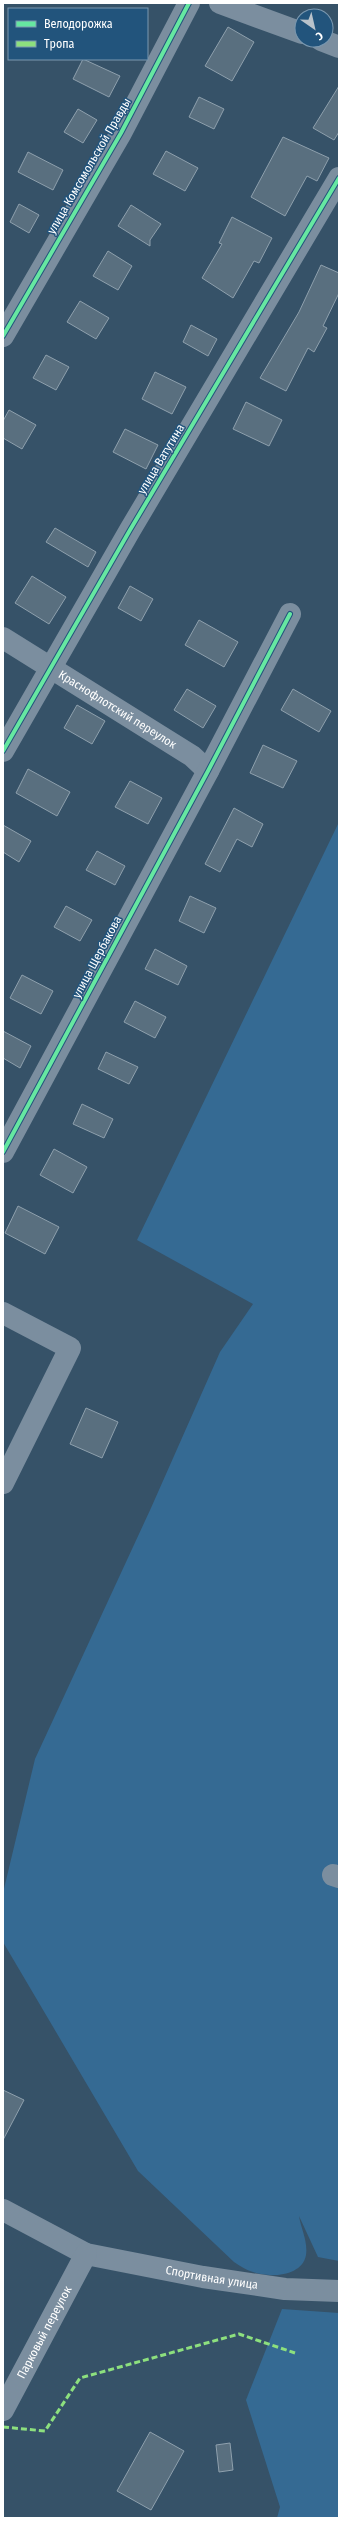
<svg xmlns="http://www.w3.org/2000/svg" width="342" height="2521" font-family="'Fira Sans Condensed',sans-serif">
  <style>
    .green { fill: #356a93 }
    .building { fill: #596f7f; stroke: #8ea0ad }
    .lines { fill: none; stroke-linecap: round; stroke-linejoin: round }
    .minor { stroke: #7b8e9f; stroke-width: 22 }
    .quiet { stroke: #8de07e; stroke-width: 3; stroke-dasharray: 6 3; stroke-linecap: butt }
    .cycleway-casing { stroke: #22547c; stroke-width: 6 }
    .cycleway { stroke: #66e7a1; stroke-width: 4 }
    .labels { text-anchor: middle; stroke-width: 3; stroke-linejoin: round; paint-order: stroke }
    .street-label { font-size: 12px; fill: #fff; stroke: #22547c }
  </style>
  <rect width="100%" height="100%" fill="#365268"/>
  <path class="green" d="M339 822V2261L318 2257 299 2216C301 2229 308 2241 306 2255 302 2277 269 2278 253 2272 246 2270 240 2266 234 2262L138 2171 3 1942V1893L35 1759 151 1508 220 1352 253 1304 137 1240Z
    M282 2309 339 2313V2518H277L280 2507 246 2400Z"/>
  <path class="building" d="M228 27 254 42 232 81 205 66Z
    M83 59 120 76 109 97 73 79Z
    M339 86V132L334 140 313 128Z
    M199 97 224 109 214 129 189 117Z
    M78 109 97 120 83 143 64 132Z
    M283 137 329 158 317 181 307 176 285 216 251 197Z
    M166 151 198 168 185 191 153 174Z
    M28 152 63 170 53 190 18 172Z
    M19 204 39 215 29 233 10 222Z
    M131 205 161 224 150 240V246L118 226Z
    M232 217 272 238 259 263 254 261 233 298 202 278 222 244 219 243Z
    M108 251 132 266 118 290 93 276Z
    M321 265 339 273V293L323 326 327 328 314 352 308 348 286 391 260 378 299 312Z
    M80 301 109 318 96 339 67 322Z
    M191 325 217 339 208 356 183 342Z
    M46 355 69 367 56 390 33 378Z
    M155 372 186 387 172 414 142 399Z
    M246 402 282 420 269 446 233 429Z
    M9 410 36 425 22 449 3 438V421Z
    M125 429 158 445 146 469 113 452Z
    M55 528 96 552 88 567 46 542Z
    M32 576 66 597 49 624 15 603Z
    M130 586 153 599 141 621 118 608Z
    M199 620 238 642 224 667 185 645Z
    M187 689 216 706 203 728 174 710Z
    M293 689 331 711 319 732 281 710Z
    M77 705 105 721 92 744 64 728Z
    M263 745 297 761 283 788 250 773Z
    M28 769 70 792 57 816 16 793Z
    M130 781 162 798 148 824 115 807Z
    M234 808 263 824 252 847 237 839 220 872 205 864Z
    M3 825 31 841 19 862 3 852Z
    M97 851 125 866 115 885 86 870Z
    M190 896 216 908 204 933 179 921Z
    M66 906 92 920 80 941 54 927Z
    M155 949 187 966 178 985 145 969Z
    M22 975 53 991 41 1014 10 998Z
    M135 1001 166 1017 155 1038 124 1022Z
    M3 1031 31 1046 20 1068 3 1058Z
    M106 1052 138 1067 129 1084 98 1069Z
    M82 1104 113 1119 104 1138 73 1124Z
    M54 1149 87 1167 73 1193 40 1175Z
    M18 1206 59 1227 45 1254 5 1233Z
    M86 1408 118 1422 102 1458 70 1444Z
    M3 2090 24 2100 3 2140Z
    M150 2432 184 2451 151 2510 117 2491Z
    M230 2443 233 2470 219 2472 216 2445Z"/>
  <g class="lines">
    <g class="minor">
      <path d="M220 3 302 33"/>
      <path d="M321 40 339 47"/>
      <path d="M3 336 121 133 189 3"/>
      <path id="s1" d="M3 638 192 756 208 771"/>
      <path d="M3 751 130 530 339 178"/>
      <path d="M3 1152 208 771 290 614"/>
      <path d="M3 1313 70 1348 3 1483"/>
      <path d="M333 1875 339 1877"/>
      <path id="s2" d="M3 2210 86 2254 203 2277 285 2289 339 2291"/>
      <path id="s3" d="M3 2410 86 2254"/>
    </g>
    <path class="quiet" d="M3 2427 45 2431 80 2378 239 2334 295 2353"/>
    <g class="cycleway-casing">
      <path id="cycleway" d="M3 336 121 133 189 3
        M3 751 130 530 339 178
        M3 1152 208 771 290 614"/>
    </g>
    <use href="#cycleway" class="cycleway"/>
  </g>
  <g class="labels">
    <g class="street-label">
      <text transform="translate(89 166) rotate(-60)" y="4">улица Комсомольской Правды</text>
      <text transform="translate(161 459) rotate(-59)" y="4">улица Ватутина</text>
      <text dy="4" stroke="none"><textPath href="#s1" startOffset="135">Краснофлотский переулок</textPath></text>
      <text transform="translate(97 957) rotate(-62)" y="4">улица Щербакова</text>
      <text dy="4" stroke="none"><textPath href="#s2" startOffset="222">Спортивная улица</textPath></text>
      <text dy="4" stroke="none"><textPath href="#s3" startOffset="88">Парковый переулок</textPath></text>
    </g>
  </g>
  <rect width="342" height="2521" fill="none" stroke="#ffffff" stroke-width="8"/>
  <rect x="8" y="8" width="140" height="52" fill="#22547c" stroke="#7a98b0"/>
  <rect x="16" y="21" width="20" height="6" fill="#66e7a1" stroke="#7a98b0"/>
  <text x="44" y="28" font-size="12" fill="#ffffff">Велодорожка</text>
  <rect x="16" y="41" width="20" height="6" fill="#8de07e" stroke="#7a98b0"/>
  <text x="44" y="48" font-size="12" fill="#ffffff">Тропа</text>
  <g transform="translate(314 28) rotate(146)"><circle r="19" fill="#22547c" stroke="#7a98b0"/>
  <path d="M0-3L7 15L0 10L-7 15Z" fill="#b9c2ca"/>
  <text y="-6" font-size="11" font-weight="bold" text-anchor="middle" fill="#ffffff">С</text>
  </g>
</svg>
